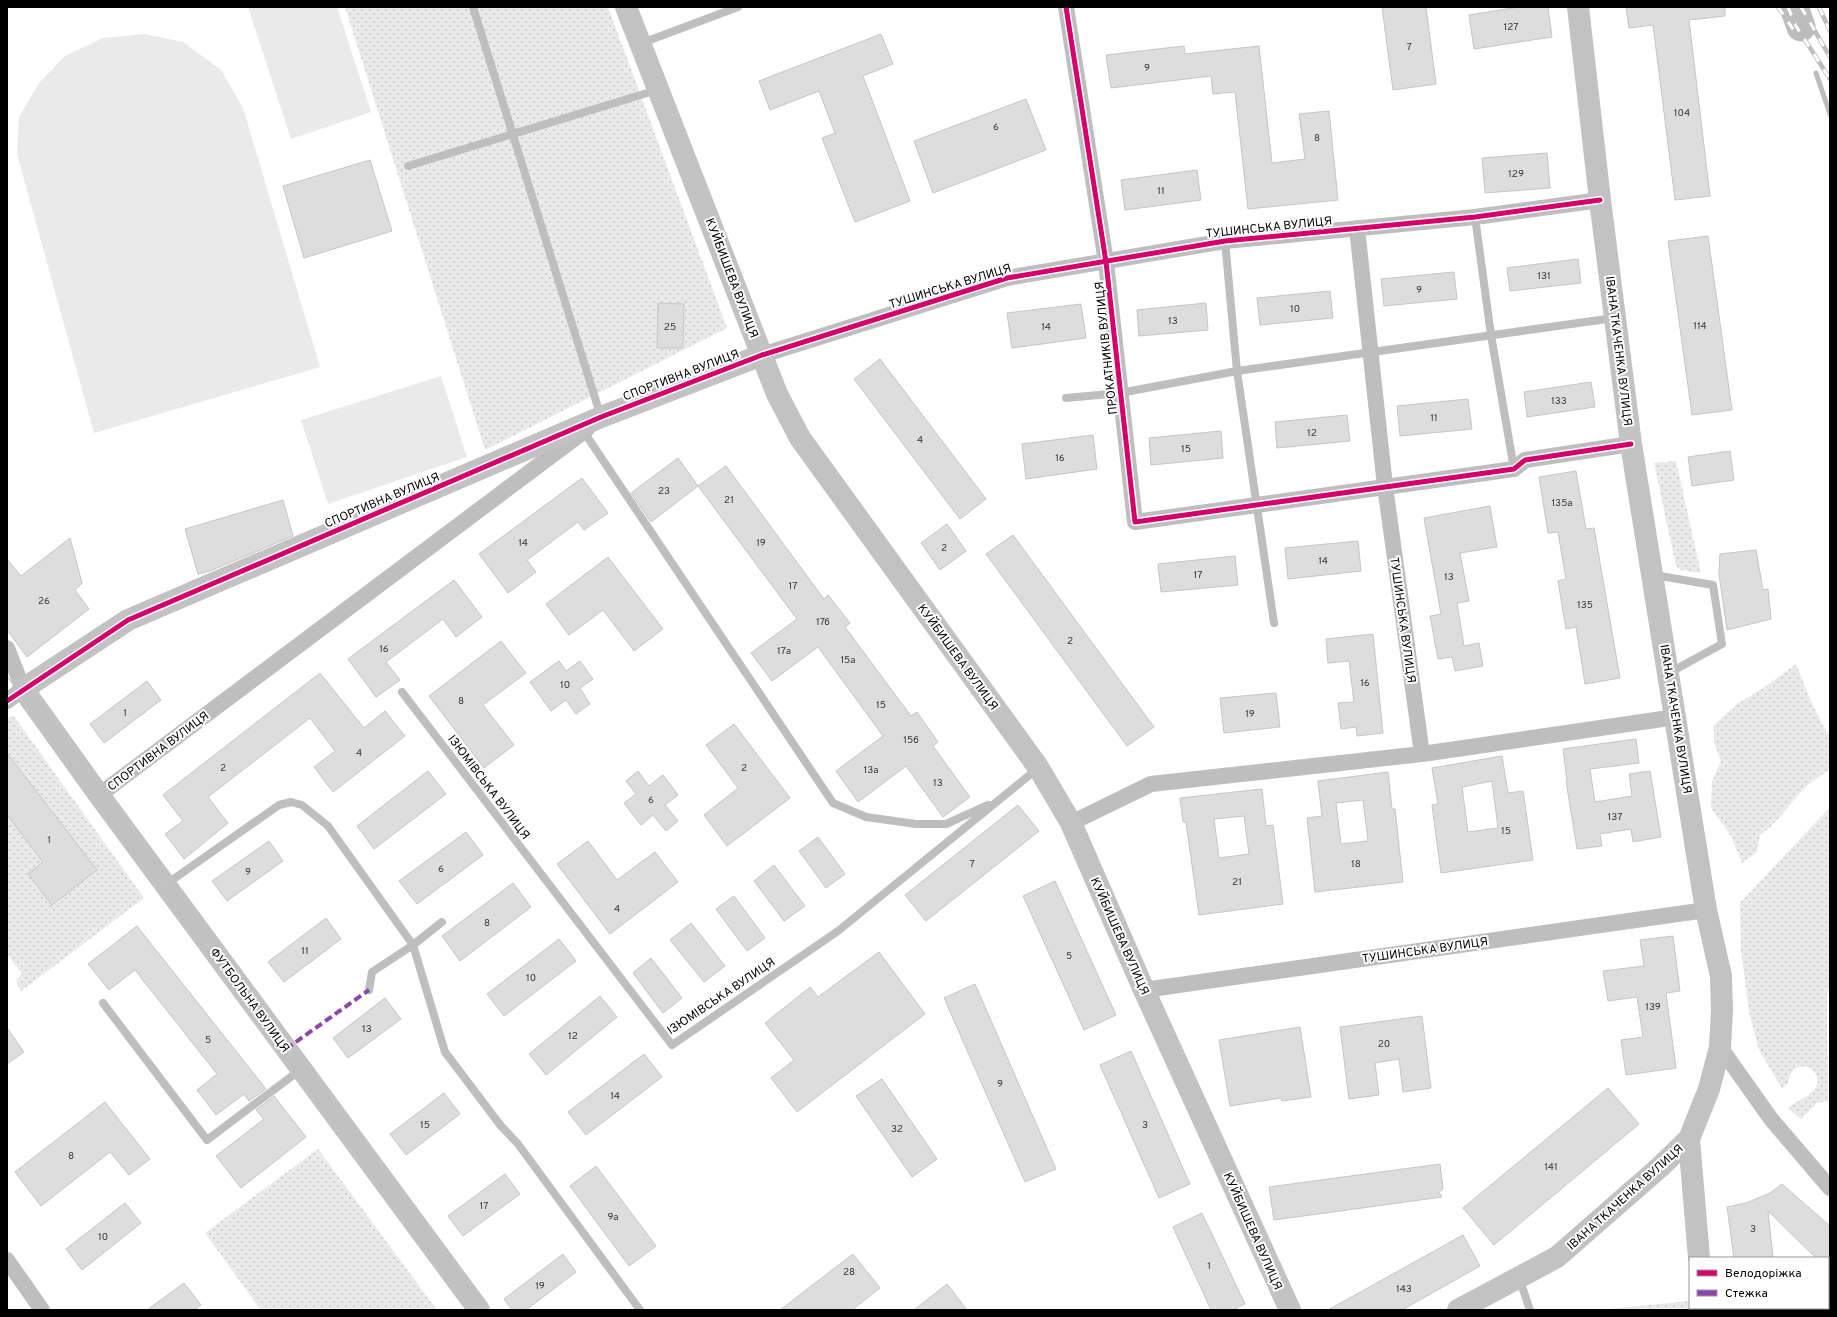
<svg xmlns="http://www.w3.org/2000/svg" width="1837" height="1317" font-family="Overpass,sans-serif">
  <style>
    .green { fill: url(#green-dots) }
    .pitch { fill: #eaeaea }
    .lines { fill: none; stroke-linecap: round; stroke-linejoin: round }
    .stream { stroke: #bcbcbc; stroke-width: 5 }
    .river { stroke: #bcbcbc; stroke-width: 29 }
    .building { fill: #ddd; stroke: #c5c5c5; fill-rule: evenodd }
    .lane { stroke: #bebebe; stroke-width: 8 }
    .street { stroke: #bebebe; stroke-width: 16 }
    .secondary { stroke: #c2c2c2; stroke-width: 22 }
    .tram { stroke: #bdbdbd; stroke-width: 1 }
    .rail-casing { stroke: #bdbdbd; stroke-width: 4.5 }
    .rail { stroke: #fff; stroke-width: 3; stroke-dasharray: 9; stroke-linecap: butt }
    .quiet { stroke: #8e44ad; stroke-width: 4; stroke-dasharray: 8 4; stroke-linecap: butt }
    .cycleway-casing { stroke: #fff; stroke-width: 8 }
    .cycleway { stroke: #d6006c; stroke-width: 5 }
    .labels { text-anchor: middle; stroke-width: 4; stroke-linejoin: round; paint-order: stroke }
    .number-label { font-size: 10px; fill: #373737 }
    .street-label { font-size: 12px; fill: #000; stroke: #fff }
  </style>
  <defs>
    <pattern id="green-dots" width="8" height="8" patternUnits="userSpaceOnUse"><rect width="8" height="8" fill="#eaeaea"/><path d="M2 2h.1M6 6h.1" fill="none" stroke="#c7c7c7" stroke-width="1.8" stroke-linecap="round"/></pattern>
  </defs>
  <rect width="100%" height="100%" fill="#fff"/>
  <path class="green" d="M345 7H608L727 328 485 450Z
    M1676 461 1701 573 1681 570 1676 566 1654 463Z
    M1796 664 1811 701 1824 728 1830 736V769C1822 775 1812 781 1805 788 1789 803 1779 822 1760 835L1757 852 1742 863 1731 836 1711 808 1712 782 1721 761 1714 743V725L1737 704 1765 687Z
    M13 715 144 898 21 991 16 981 22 974 7 954V719Z
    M1830 807V986L1827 993 1828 1101 1817 1103 1801 1119 1788 1108C1796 1101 1811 1096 1816 1087 1826 1069 1791 1053 1788 1084L1782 1088 1759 1050 1749 1012 1741 950 1740 903Z
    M318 1149 437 1310H261L205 1233Z
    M1689 1301 1691 1310H1598Z"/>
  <path class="pitch" d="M248 7H337L371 112 291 139Z
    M144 34 183 42 221 70 243 108 320 367 94 433 17 154 19 117 39 83 65 56 103 38Z
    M441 376 467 457 328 504 301 420Z"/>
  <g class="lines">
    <path class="stream" d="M1816 73 1830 114"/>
    <path class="river" d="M1794 7 1801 27"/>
  </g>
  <path class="building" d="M1382 7H1426L1436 84 1393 90Z
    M1519 7H1548L1552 37 1474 49 1469 15Z
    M1626 7H1725V16L1689 20 1710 196 1675 200 1653 25 1629 28Z
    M881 34 893 64 863 76 910 201 855 222 822 138 835 133 819 91 770 110 759 81Z
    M1184 46 1185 54 1259 46 1272 163 1305 159 1299 114 1329 111 1338 200 1248 209 1235 92 1213 94 1211 76 1111 88 1106 55Z
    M1026 99 1046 150 933 193 914 141Z
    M1547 153 1550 188 1485 193 1482 158Z
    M370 160 392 231 304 258 283 186Z
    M1197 170 1201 200 1125 210 1121 180Z
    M1708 236 1732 410 1692 415 1668 241Z
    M1578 259 1581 283 1510 291 1507 268Z
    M1454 272 1457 299 1384 306 1381 279Z
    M1330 291 1333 318 1260 325 1257 298Z
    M658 303 684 304 683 348H657Z
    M1206 303 1208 330 1139 336 1137 310Z
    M1081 304 1086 338 1012 348 1007 313Z
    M880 359 986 499 960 519 854 379Z
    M1591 382 1595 407 1527 417 1524 392Z
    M1468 399 1472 429 1400 436 1397 406Z
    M1347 415 1350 441 1277 448 1275 422Z
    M1221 431 1223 458 1151 465 1149 438Z
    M1093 435 1097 469 1026 479 1022 444Z
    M1730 451 1734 480 1692 486 1688 457Z
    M678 458 698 486 651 522 631 493Z
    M726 466 824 599 828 595 850 623 845 627 911 716 917 712 938 742 933 746 970 797 943 817 906 766 858 802 836 771 883 736 818 647 772 681 751 653 797 619 698 486Z
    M1576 471 1586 529 1594 528 1620 678 1585 684 1576 627 1566 629 1558 581 1566 579 1558 532 1548 533 1539 477Z
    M582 478 608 513 584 530 578 522 527 560 536 572 508 593 479 554Z
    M283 500 293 536 210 571 198 574 185 529Z
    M1490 506 1497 547 1460 553 1469 601 1457 603 1464 646 1479 643 1483 666 1455 671 1452 657 1438 659 1430 616 1441 614 1424 518Z
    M947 524 966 551 940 570 921 543Z
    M1013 535 1154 727 1127 746 986 554Z
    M70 538 82 583 75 590 89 609 27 657 7 630V559L21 576Z
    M1358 541 1361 571 1288 579 1285 548Z
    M1756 550 1763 590 1768 589 1771 619 1727 630 1719 574 1720 554Z
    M1235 556 1238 585 1161 592 1158 564Z
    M608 557 663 629 634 651 603 610 569 635 546 604Z
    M454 580 482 617 456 637 443 619 386 662 400 680 376 697 348 659Z
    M1373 634 1383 733 1357 736 1356 727 1341 729 1338 703 1354 702 1349 661 1328 663 1326 639Z
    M501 641 526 673 483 705 514 745 484 768 429 696Z
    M559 661 566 671 580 661 593 679 580 688 590 704 576 714 566 700 551 711 530 682Z
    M320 673 364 728 385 711 405 736 333 792 314 767 335 751 310 718 208 797 228 823 184 859 165 834 183 821 163 795Z
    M147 681 161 700 104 743 90 724Z
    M1276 693 1280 727 1224 733 1220 698Z
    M734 724 790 798 727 846 704 815 738 788 706 745Z
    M1636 739 1639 763 1590 769 1595 802 1632 796 1629 774 1650 771 1661 837 1633 842 1631 829 1600 834 1602 846 1577 849 1566 781H1567L1563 749Z
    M7 753 97 870 52 905 28 874 43 862 7 815Z
    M1502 756 1508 793 1523 791 1533 860 1441 873 1432 805 1438 804 1432 768ZM1492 781 1498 828 1468 832 1462 787Z
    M428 771 446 794 374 849 357 826Z
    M638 771 649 786 663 775 678 795 665 805 678 821 666 831 653 815 641 825 624 803 636 794 626 781Z
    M1388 772 1392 809H1395L1403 882 1315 892 1307 818 1322 816 1318 781ZM1363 800 1368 841 1341 844 1336 803Z
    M1262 789 1266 826 1273 825 1283 904 1199 915 1186 822H1183L1180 798ZM1244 816 1249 854 1219 858 1214 819Z
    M1018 805 1039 831 926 921 905 895Z
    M466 832 483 855 417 904 399 881Z
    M818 837 845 874 826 888 799 851Z
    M269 841 283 861 227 901 212 881Z
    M588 841 617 880 655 852 678 882 610 934 557 864Z
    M774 865 805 906 784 921 754 881Z
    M1055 881 1116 1015 1084 1030 1023 896Z
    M513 883 531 907 460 961 442 936Z
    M734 896 765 938 747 951 716 909Z
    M326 918 341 939 284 982 268 962Z
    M691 923 725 966 704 982 670 940Z
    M137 926 266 1089 249 1101 244 1094 216 1115 197 1090 217 1074 135 970 109 990 88 964Z
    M1673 936 1680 991 1666 993 1676 1068 1626 1075 1621 1040 1643 1037 1637 997 1608 1001 1603 971 1644 966 1640 940Z
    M559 939 576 961 504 1016 487 994Z
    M879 952 925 1014 797 1112 771 1078 794 1060 765 1023 810 987 818 997Z
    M651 958 682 998 663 1013 633 973Z
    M975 984 1056 1169 1025 1182 944 998Z
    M600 996 617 1017 546 1075 529 1054Z
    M385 998 401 1019 348 1058 333 1038Z
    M1422 1016 1431 1088 1403 1092 1399 1059 1375 1063 1379 1095 1349 1099 1340 1027Z
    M1300 1027 1311 1097 1282 1101 1281 1098 1230 1106 1219 1040Z
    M7 1028 24 1052 7 1064Z
    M1131 1051 1190 1184 1159 1198 1100 1065Z
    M644 1054 662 1077 586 1135 568 1112Z
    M882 1079 937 1159 912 1177 856 1096Z
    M1608 1088 1639 1124 1494 1245 1463 1208Z
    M444 1093 460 1114 406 1155 390 1134Z
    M274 1096 306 1137 241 1188 216 1156 264 1119 256 1110Z
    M105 1102 150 1159 129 1175 110 1152 41 1206 15 1172Z
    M1440 1164 1443 1189 1439 1192 1442 1197 1274 1220 1269 1187Z
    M596 1166 656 1246 629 1266 570 1186Z
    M505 1174 520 1194 463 1236 448 1216Z
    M1782 1184 1830 1226V1258H1816L1768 1211 1773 1258H1734L1727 1207 1746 1203 1770 1193Z
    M125 1203 141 1223 82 1270 66 1249Z
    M1202 1213 1245 1304 1232 1310H1211L1173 1227Z
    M1463 1235 1480 1266 1402 1310H1328Z
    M563 1254 576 1272 526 1310H512L504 1299Z
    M853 1254 880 1288 852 1310H780Z
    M184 1283 201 1305 194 1310H147Z
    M947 1284 967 1310H914Z"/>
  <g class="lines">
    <path class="lane" d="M473 7 601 417
      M642 43 738 7
      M408 166 657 90
      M1475 217 1491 335 1514 469
      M1225 241 1237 371 1274 623
      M1066 398 1120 393 1237 371 1614 318
      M584 432 833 803 866 817 916 824H946L988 805
      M1654 575 1713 585 1722 644 1669 673
      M402 692 672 1045 838 931 1037 769
      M165 885 279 805 291 802 302 805 328 826 413 945 445 1052 501 1126 518 1144 640 1310
      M369 990 372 972 413 945 442 922
      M103 1003 207 1140 300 1070
      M1519 1278 1530 1310"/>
    <path class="street" d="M1066 7 1106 262 1135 522 1514 469 1525 460 1631 444
      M1357 228 1385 486 1422 754
      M762 355 1007 278 1225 241 1475 217 1600 200
      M7 648 23 689
      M7 701 23 689
      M99 795 587 429
      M1071 823 1151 784 1422 754 1676 717
      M1144 990 1706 910
      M1720 1047 1771 1119 1830 1188
      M7 1260 42 1310"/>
    <path class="secondary" d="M626 7 777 394 800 438 1038 767 1071 823 1144 990 1290 1310
      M1689 1139 1699 1258
      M1704 1308V1310
      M479 1310 99 795 23 689 128 620 601 417 762 355
      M1458 1310 1557 1257 1660 1167 1689 1139 1709 1089 1720 1047 1722 1010 1721 976 1706 910 1631 444 1600 200 1578 7"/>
    <path class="tram" d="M7 659 121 817 485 1310
      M7 676 113 823 473 1310"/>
    <g class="rail-casing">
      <path id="rail" d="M1778 7 1795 32
        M1788 7 1796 26 1830 79
        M1801 7 1830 57
        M1819 7 1830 31"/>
    </g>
    <use href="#rail" class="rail"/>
    <path class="quiet" d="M286 1049 369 990"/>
    <g class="cycleway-casing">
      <path id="cycleway" d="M1066 7 1106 262 1135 522 1514 469 1525 460 1631 444
        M7 701 128 620 601 417 762 355 1007 278 1225 241 1475 217 1600 200"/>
    </g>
    <use href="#cycleway" class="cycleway"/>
  </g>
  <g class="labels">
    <g class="number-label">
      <text x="1511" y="30">127</text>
      <text x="1409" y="50">7</text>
      <text x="1147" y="71">9</text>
      <text x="1682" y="116">104</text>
      <text x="996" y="130">6</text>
      <text x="1317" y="141">8</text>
      <text x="1516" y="177">129</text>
      <text x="1161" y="194">11</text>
      <text x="1544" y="279">131</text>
      <text x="1419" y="293">9</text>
      <text x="1295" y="312">10</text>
      <text x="1173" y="324">13</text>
      <text x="1700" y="329">114</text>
      <text x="670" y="330">25</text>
      <text x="1046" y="330">14</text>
      <text x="1559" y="404">133</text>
      <text x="1434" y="421">11</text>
      <text x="1312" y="436">12</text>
      <text x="920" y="443">4</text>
      <text x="1186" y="452">15</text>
      <text x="1060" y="461">16</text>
      <text x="664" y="494">23</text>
      <text x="729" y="503">21</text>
      <text x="1562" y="506">135а</text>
      <text x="523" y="546">14</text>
      <text x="761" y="546">19</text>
      <text x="944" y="551">2</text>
      <text x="1323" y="564">14</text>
      <text x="1198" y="578">17</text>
      <text x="1449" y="580">13</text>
      <text x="793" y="589">17</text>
      <text x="44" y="604">26</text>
      <text x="1585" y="608">135</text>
      <text x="823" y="625">17б</text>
      <text x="1070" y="644">2</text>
      <text x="384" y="652">16</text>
      <text x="784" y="654">17а</text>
      <text x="848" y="663">15а</text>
      <text x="1365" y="686">16</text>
      <text x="565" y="688">10</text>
      <text x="461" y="704">8</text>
      <text x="881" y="708">15</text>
      <text x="125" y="716">1</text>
      <text x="1250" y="717">19</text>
      <text x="911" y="743">15б</text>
      <text x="359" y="756">4</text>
      <text x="223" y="771">2</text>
      <text x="744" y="771">2</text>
      <text x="871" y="773">13а</text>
      <text x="938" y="786">13</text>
      <text x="651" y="803">6</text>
      <text x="1615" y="820">137</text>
      <text x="1506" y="834">15</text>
      <text x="49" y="843">1</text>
      <text x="972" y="867">7</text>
      <text x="1356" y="867">18</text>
      <text x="441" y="872">6</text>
      <text x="248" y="875">9</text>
      <text x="1237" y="885">21</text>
      <text x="617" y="912">4</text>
      <text x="487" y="926">8</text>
      <text x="305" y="954">11</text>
      <text x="1069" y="959">5</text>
      <text x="531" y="981">10</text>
      <text x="1653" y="1010">139</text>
      <text x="367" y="1032">13</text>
      <text x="573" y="1039">12</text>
      <text x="208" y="1043">5</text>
      <text x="1384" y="1047">20</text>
      <text x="1000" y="1087">9</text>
      <text x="615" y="1099">14</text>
      <text x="425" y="1128">15</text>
      <text x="1145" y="1128">3</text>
      <text x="897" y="1132">32</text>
      <text x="71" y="1159">8</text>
      <text x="1551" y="1170">141</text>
      <text x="484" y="1209">17</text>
      <text x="613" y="1220">9а</text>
      <text x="1753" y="1232">3</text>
      <text x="103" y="1240">10</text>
      <text x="1209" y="1269">1</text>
      <text x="849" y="1275">28</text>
      <text x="540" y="1289">19</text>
      <text x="1404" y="1292">143</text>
    </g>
    <g class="street-label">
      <text transform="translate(1269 227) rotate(-6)" y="4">ТУШИНСЬКА ВУЛИЦЯ</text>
      <text transform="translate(732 278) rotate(69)" y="4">КУЙБИШЕВА ВУЛИЦЯ</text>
      <text transform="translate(950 286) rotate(-17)" y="4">ТУШИНСЬКА ВУЛИЦЯ</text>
      <text transform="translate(1106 348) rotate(-96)" y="4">ПРОКАТНИКІВ ВУЛИЦЯ</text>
      <text transform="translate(1619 351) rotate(83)" y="4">ІВАНА ТКАЧЕНКА ВУЛИЦЯ</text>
      <text transform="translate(681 375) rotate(-21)" y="4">СПОРТИВНА ВУЛИЦЯ</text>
      <text transform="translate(382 500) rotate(-23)" y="4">СПОРТИВНА ВУЛИЦЯ</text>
      <text transform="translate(1403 620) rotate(82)" y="4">ТУШИНСЬКА ВУЛИЦЯ</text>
      <text transform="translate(958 657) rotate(54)" y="4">КУЙБИШЕВА ВУЛИЦЯ</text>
      <text transform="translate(1676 719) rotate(81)" y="4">ІВАНА ТКАЧЕНКА ВУЛИЦЯ</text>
      <text transform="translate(158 751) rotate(-37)" y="4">СПОРТИВНА ВУЛИЦЯ</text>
      <text transform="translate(489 787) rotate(53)" y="4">ІЗЮМІВСЬКА ВУЛИЦЯ</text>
      <text transform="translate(1120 936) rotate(66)" y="4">КУЙБИШЕВА ВУЛИЦЯ</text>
      <text transform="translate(1425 950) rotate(-8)" y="4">ТУШИНСЬКА ВУЛИЦЯ</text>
      <text transform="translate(721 996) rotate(-34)" y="4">ІЗЮМІВСЬКА ВУЛИЦЯ</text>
      <text transform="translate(250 1000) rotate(54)" y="4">ФУТБОЛЬНА ВУЛИЦЯ</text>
      <text transform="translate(1625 1197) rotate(-42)" y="4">ІВАНА ТКАЧЕНКА ВУЛИЦЯ</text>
      <text transform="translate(1253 1231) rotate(66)" y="4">КУЙБИШЕВА ВУЛИЦЯ</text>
    </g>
  </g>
  <rect width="1837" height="1317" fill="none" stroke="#000000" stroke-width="16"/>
  <rect x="1689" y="1257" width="140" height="52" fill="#ffffff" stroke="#999999"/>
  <rect x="1697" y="1270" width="20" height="6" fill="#d6006c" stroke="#999999"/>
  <text x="1725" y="1277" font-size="12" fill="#000000">Велодоріжка</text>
  <rect x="1697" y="1290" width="20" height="6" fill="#8e44ad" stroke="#999999"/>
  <text x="1725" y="1297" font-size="12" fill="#000000">Стежка</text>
</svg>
